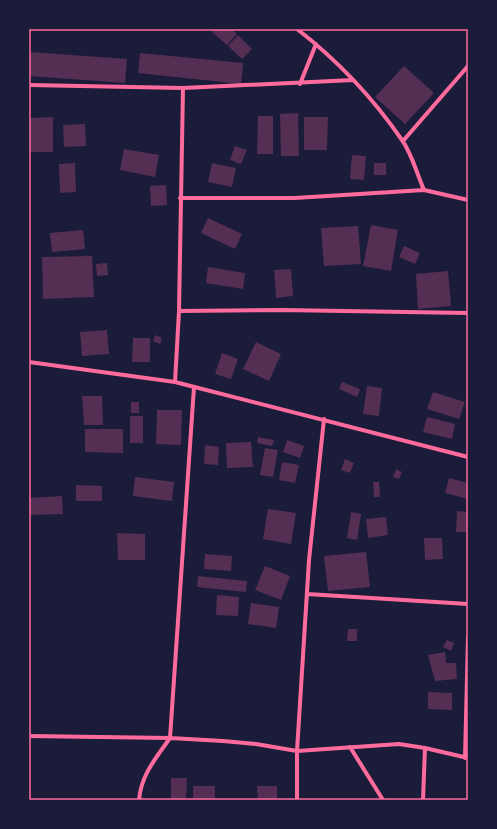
<svg xmlns="http://www.w3.org/2000/svg" width="497" height="829" font-family="'Source Serif 4',serif">
  <style>
    .building { fill: #542f53 }
    .lines { fill: none; stroke-linecap: round; stroke-linejoin: round }
    .minor { stroke: #ff6b9d; stroke-width: 4 }
    .neatline { fill: none; stroke: #ff6b9d; stroke-width: 1.5 }
  </style>
  <rect width="100%" height="100%" fill="#1b1b3a"/>
  <path class="building" d="M215 29H231L237 34 227 45 212 32Z
    M238 35 252 49 242 59 228 46Z
    M29 52 127 59 125 83 29 76Z
    M140 53 243 63 241 84 138 73Z
    M404 66 434 93 405 124 375 97Z
    M298 113 299 156H281L280 114Z
    M258 116H273V154H257Z
    M53 117V152H29V118Z
    M304 117H328L327 150H304Z
    M85 124 86 146 64 147 63 125Z
    M235 146 247 150 241 164 230 160Z
    M124 149 159 155 155 177 120 170Z
    M352 155 366 156 364 180 350 179Z
    M75 163 76 192 60 193 59 164Z
    M212 163 236 168 232 187 208 182Z
    M374 163H386V175H374Z
    M166 185 167 205 151 206 150 186Z
    M208 218 242 234 235 249 201 233Z
    M371 225 398 230 391 271 363 266Z
    M358 226 361 264 324 266 321 228Z
    M83 230 85 249 52 252 50 233Z
    M404 246 420 253 415 264 399 257Z
    M92 256 94 297 43 299 42 257Z
    M107 263 108 275 97 276 96 264Z
    M208 267 245 273 243 289 206 283Z
    M291 269 293 296 276 298 274 270Z
    M448 271 451 306 418 309 416 274Z
    M107 330 109 354 82 356 80 332Z
    M155 335 162 338 160 344 153 341Z
    M133 338H150V362H132Z
    M256 342 281 354 269 381 243 369Z
    M222 353 238 359 231 379 215 374Z
    M342 382 360 389 357 397 339 389Z
    M367 386 382 388 379 416 363 414Z
    M433 392 465 402 459 419 427 409Z
    M82 396H102L103 425H84Z
    M131 402H139V413H131Z
    M157 410H182L181 445 156 444Z
    M130 416H143V443H130Z
    M427 417 455 424 452 439 423 432Z
    M85 429H123V453L85 452Z
    M258 437 274 440 272 446 257 443Z
    M287 440 304 446 300 458 283 452Z
    M251 442 253 467 227 468 226 443Z
    M205 445 219 447 218 465 204 464Z
    M265 448 278 450 273 477 260 475Z
    M345 459 354 463 350 473 341 470Z
    M282 462 299 465 295 483 279 480Z
    M396 469 402 472 399 479 393 477Z
    M135 477 174 482 172 501 133 496Z
    M449 478 468 483V499L445 493Z
    M373 482H379L380 497H374Z
    M76 485 102 486V501H76Z
    M62 496 63 514 29 515V498Z
    M268 509 296 513 291 544 263 539Z
    M457 511 468 512V532H456Z
    M351 512 361 514 357 540 347 538Z
    M386 517 388 535 368 538 366 519Z
    M117 533 145 534V560H118Z
    M424 538H442L443 559 425 560Z
    M366 552 370 587 328 591 324 556Z
    M205 554 232 556 231 571 204 569Z
    M265 566 290 576 281 600 255 590Z
    M198 576 247 581 246 592 197 587Z
    M217 595 239 597 238 616 216 615Z
    M251 603 279 607 276 628 248 624Z
    M348 629H357V641H347Z
    M447 640 454 643 451 651 443 647Z
    M445 652 446 663H456L457 679 435 681 428 655Z
    M428 692 452 693V710L428 709Z
    M171 778H187L186 800H171Z
    M193 786H215V800H193Z
    M257 786H277V800H258Z"/>
  <g class="lines">
    <path class="minor" d="M300 84 316 44
      M29 85 183 88 353 80
      M403 141 468 66
      M424 190 468 200
      M180 198H295L424 190C417 174 412 154 402 140 373 98 337 60 297 29
      M179 311 282 310 468 313
      M29 362 175 382 468 457
      M175 382 179 311 183 88
      M307 594 468 604
      M29 736 170 738 223 741 256 744 297 751 399 744 425 748 468 758
      M350 747 383 800
      M465 758 468 638
      M139 800C141 775 156 758 170 738L194 387
      M297 800V751L309 560 324 419
      M423 800 425 748"/>
  </g>
  <rect width="497" height="829" fill="none" stroke="#1b1b3a" stroke-width="60"/>
  <rect x="30" y="30" width="437" height="769" class="neatline"/>
</svg>
